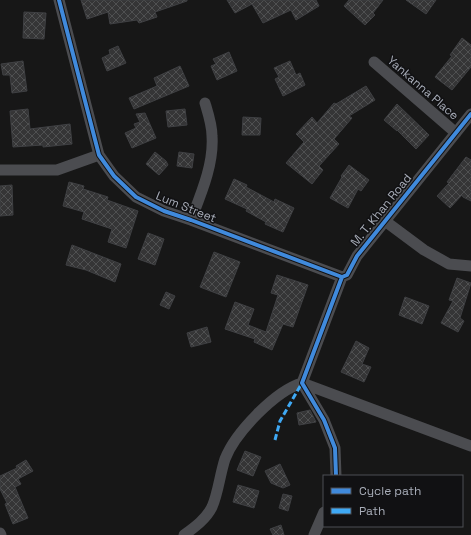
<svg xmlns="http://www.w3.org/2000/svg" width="471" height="535" font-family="'Space Grotesk',sans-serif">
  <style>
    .building { fill: url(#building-cross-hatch); stroke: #3f4043 }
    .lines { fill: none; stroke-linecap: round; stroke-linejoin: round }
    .minor { stroke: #4b4c50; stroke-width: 11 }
    .quiet { stroke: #3fa9f5; stroke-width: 3; stroke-dasharray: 6 3; stroke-linecap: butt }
    .cycleway-casing { stroke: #111113; stroke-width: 6 }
    .cycleway { stroke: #408adc; stroke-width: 4 }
    .labels { text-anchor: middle; stroke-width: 3; stroke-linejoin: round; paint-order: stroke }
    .street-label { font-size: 12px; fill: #a8adb8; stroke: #111113 }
  </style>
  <defs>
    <pattern id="building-cross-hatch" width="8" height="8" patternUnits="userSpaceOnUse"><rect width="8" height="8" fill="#353536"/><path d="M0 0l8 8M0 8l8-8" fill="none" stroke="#4f5051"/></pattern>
  </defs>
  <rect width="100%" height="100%" fill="#171717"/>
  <path class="building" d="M81 0H187V1L155 12 157 17 139 23 137 20 110 24 108 12 87 19Z
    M227 0H316L319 6 296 20 291 10 263 23 252 4 235 13Z
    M349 0H383L373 13 375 15 365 25 344 6Z
    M406 0H436L426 14Z
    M24 12 46 13 44 39 23 38Z
    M462 38 471 45V67L452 90 435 77 452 56 450 55Z
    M118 46 126 63 107 71 102 58 110 54 109 50Z
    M229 52 237 71 217 80 211 66 216 64 213 59Z
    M23 61 27 91 12 93 10 75H3L1 64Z
    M290 61 296 75 300 73 305 85 283 96 275 79 279 77 274 68Z
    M180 66 189 86 134 109 129 98 157 86 154 78Z
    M366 86 375 100 349 116 352 118 334 139 339 144 319 166 323 170 312 184 286 163 304 142 296 134 312 117 317 123 334 103 336 104Z
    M397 104 429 135 416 149 397 130V131L384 120Z
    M28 109 30 129 70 124 72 144 43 147V145L13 147 10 111Z
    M185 109 187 125 168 127 166 111Z
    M145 113 156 138 132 148 125 133 136 128 134 124 140 122 136 114Z
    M243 117 261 118 260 135H242Z
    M155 152 166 161 168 165 159 175 146 164Z
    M179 152 194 154 192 168 177 166Z
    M466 157 471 160V201L463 197 462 195 450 208 437 196 449 183 447 182Z
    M349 165 369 180 361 191 358 189 348 208 330 198 342 177 341 176Z
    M234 179 247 185 246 187 274 202 275 199 294 208 283 232 265 224 266 222 246 211 247 209 225 199Z
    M69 182 84 186 83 189 108 197 107 200 138 211 126 248 108 242 112 229 82 219 84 212 63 206Z
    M12 185 13 215 0 216V186Z
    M148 233 164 239 155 265 138 259Z
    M72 245 121 264 115 282 86 270 66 265Z
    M214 252 240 262 226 297 200 287Z
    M277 275 308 285 293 327 283 324 272 350 254 342 255 339 225 329 235 302 254 309 248 325 266 332 278 295 271 293Z
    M457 278 471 283 460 318 464 321 458 332 441 323 453 301 449 300Z
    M166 292 175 296 169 309 160 305Z
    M405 297 429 306 422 324 399 315Z
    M207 327 211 342 191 347 187 333Z
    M356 341 369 348 362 364 371 367 364 382 341 372Z
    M310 410 316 422 299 425 297 413Z
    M245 451 261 457 253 476 237 470Z
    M26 460 33 471 18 479 21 484 15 487 28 518 13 524 5 504 7 503 0 489V476L17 468 16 466Z
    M280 464 290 485 283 488 271 483 265 471Z
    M238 485 259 491 254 508 233 502Z
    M283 494 292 496 288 511 279 508Z
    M281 525 284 535H273L270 529Z"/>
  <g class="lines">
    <path class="minor" d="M59 0 99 155 114 176 136 197 164 211 191 220 342 277
      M374 62 456 133
      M0 170H57L99 155
      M191 220C201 194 214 164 212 136 212 125 208 113 205 103
      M385 221 424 250 449 264 471 266
      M336 476 335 448 324 420 302 383 342 277 347 275 357 256 471 114
      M0 533 1 535
      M184 535C195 527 206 519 212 507 218 494 220 474 225 459 235 433 275 391 302 383L471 446
      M314 535 324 512"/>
    <path class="quiet" d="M275 440 280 421 302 383"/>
    <g class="cycleway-casing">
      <path id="cycleway" d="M59 0 99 155 114 176 136 197 164 211 191 220 342 277
        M336 476 335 448 324 420 302 383 342 277 347 275 357 256 471 114"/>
    </g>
    <use href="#cycleway" class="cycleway"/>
  </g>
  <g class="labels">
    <g class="street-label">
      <text transform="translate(423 88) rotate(41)" y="4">Yankanna Place</text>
      <text transform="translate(186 207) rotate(22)" y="4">Lum Street</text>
      <text transform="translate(381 210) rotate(-51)" y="4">M. T. Khan Road</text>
    </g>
  </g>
  <rect x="323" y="475" width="140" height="52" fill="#111113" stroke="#4d4f55"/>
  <rect x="331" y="488" width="20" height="6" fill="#408adc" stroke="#4d4f55"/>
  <text x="359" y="495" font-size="12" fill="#a8adb8">Cycle path</text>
  <rect x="331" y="508" width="20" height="6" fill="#3fa9f5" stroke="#4d4f55"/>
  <text x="359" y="515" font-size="12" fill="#a8adb8">Path</text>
</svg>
